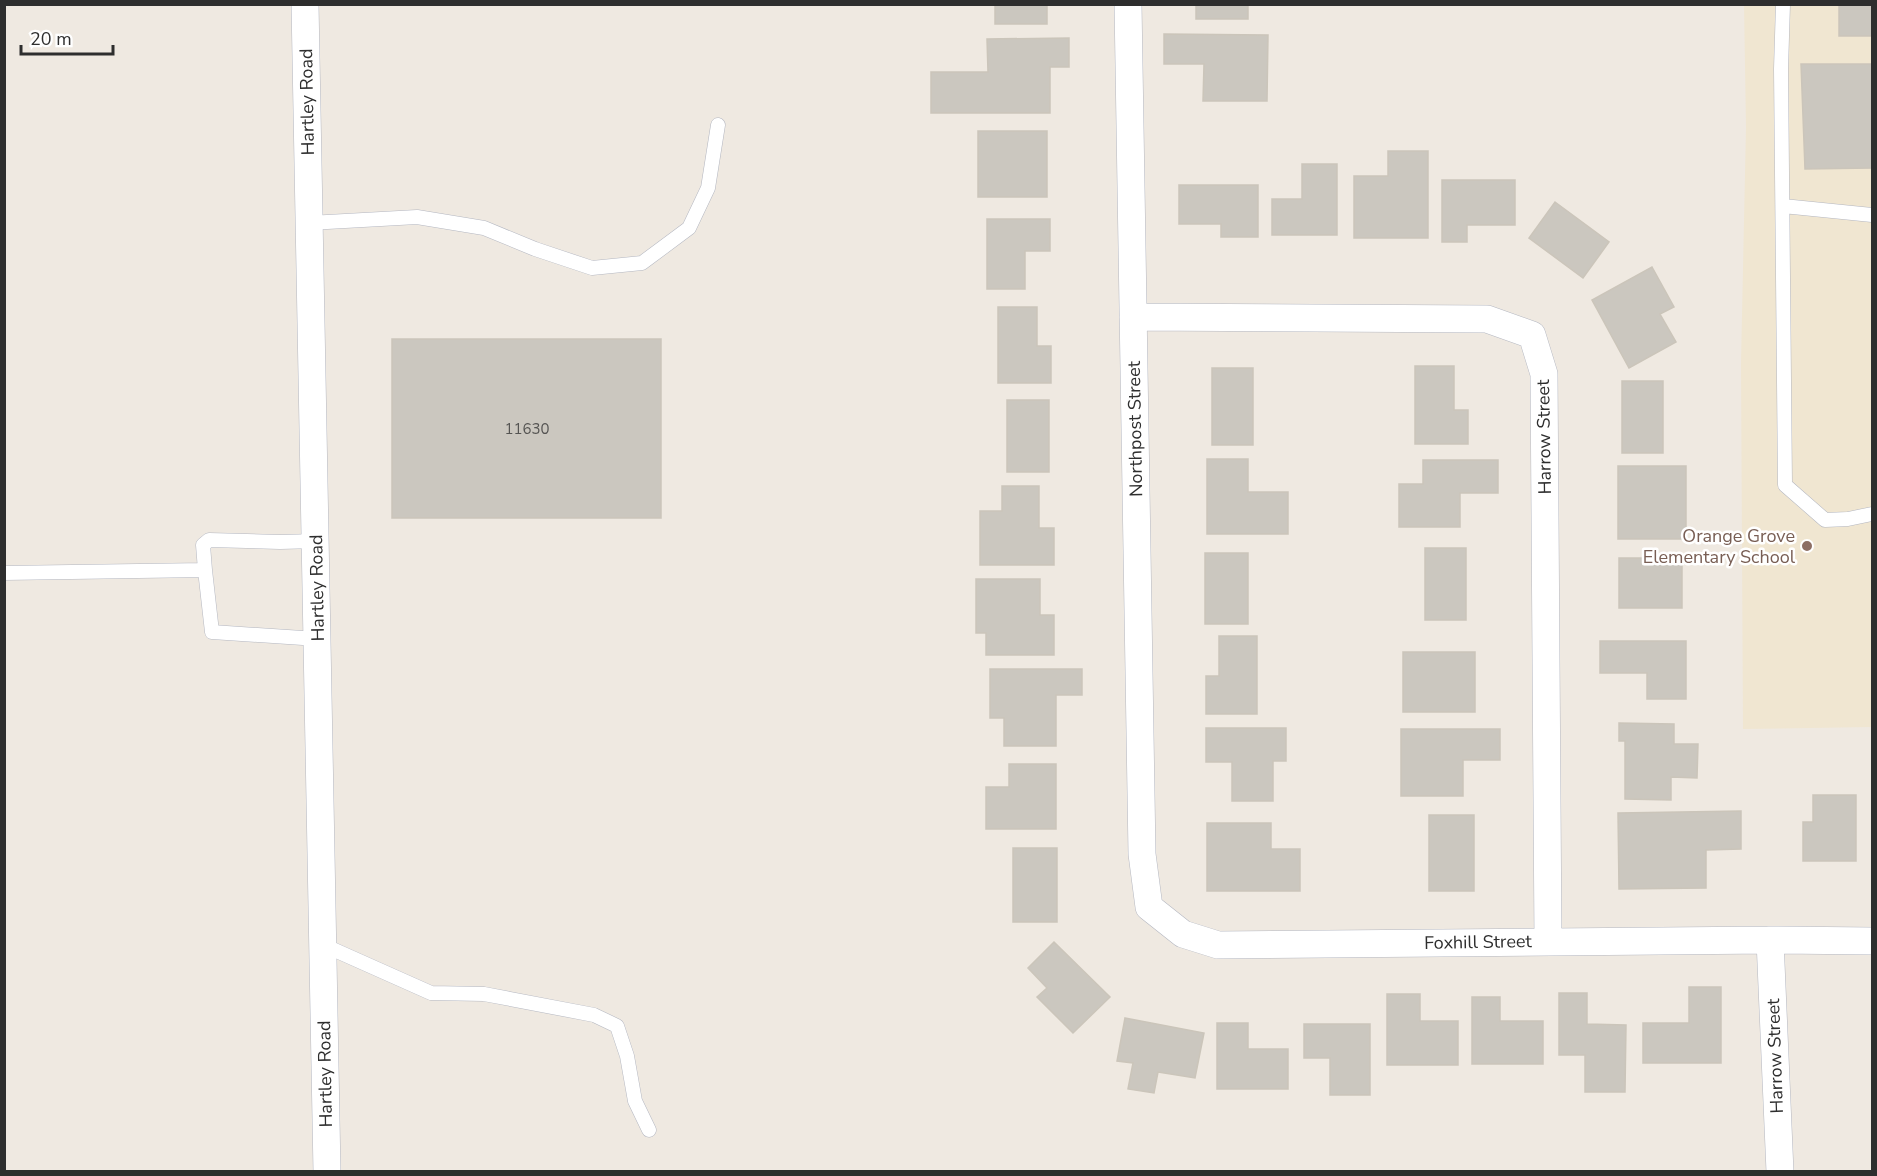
<svg xmlns="http://www.w3.org/2000/svg" width="1877" height="1176" font-family="'Nunito Sans',sans-serif">
  <style>
    .education { fill: #f0e6d1 }
    .building { fill: #cbc7bf; stroke: #cbc5ba; stroke-width: 1.5 }
    .lines { fill: none; stroke-linecap: round; stroke-linejoin: round }
    .lane-casing { stroke: #b4b7c1; stroke-width: 15 }
    .street-casing { stroke: #b4b7c1; stroke-width: 28 }
    .lane { stroke: #fff; stroke-width: 14 }
    .street { stroke: #fff; stroke-width: 27 }
    .education-dot { fill: #8d6e63; stroke: #fff; stroke-width: 2 }
    .labels { text-anchor: middle; stroke-width: 5; stroke-linejoin: round; paint-order: stroke }
    .number-label { font-size: 15px; fill: #555452 }
    .street-label { font-size: 18px; fill: #2e2e2e; stroke: #fff }
    .education-label { font-size: 18px; fill: #785e54; stroke: #fff; text-anchor: end }
  </style>
  <rect width="100%" height="100%" fill="#efe9e1"/>
  <path class="education" d="M1744 5H1872V727L1743 729 1741 364 1746 127Z"/>
  <path class="building" d="M995 4H1047V24H995Z
    M1196 4H1248V19H1196Z
    M1839 4H1872V36H1839Z
    M1164 34 1268 35 1267 101H1203L1204 64H1164Z
    M1069 38V67H1050V113H931V72H988L987 39Z
    M1801 64H1872V168L1805 169Z
    M978 131H1047V197H978Z
    M1388 151H1428V238H1354V176H1388Z
    M1302 164H1337V235H1272V199H1302Z
    M1442 180H1515V225H1467V242H1442Z
    M1179 185H1258V237H1221V224H1179Z
    M1555 202 1609 242 1583 278 1529 238Z
    M987 219H1050V251H1025V289H987Z
    M1652 267 1674 307 1660 314 1676 342 1629 368 1592 300Z
    M998 307H1037V346H1051V383H998Z
    M392 339H661V518H392Z
    M1415 366H1454V410H1468V444H1415Z
    M1212 368H1253V445H1212Z
    M1622 381H1663V453H1622Z
    M1007 400H1049V472H1007Z
    M1207 459H1248V492H1288V534H1207Z
    M1423 460H1498V493H1460V527H1399V484H1423Z
    M1618 466H1686V539H1618Z
    M1002 486H1039V528H1054V565H980V511H1002Z
    M1425 548H1466V620H1425Z
    M1205 553H1248V624H1205Z
    M1619 558H1682V608H1619Z
    M976 579H1040V615H1054V655H986V633H976Z
    M1219 636H1257V714H1206V676H1219Z
    M1600 641H1686V699H1647V673H1600Z
    M1403 652H1475V712H1403Z
    M990 669H1082V695H1056V746H1004V718H990Z
    M1619 723 1674 724V744H1698L1697 778 1671 777V800L1625 799V741H1619Z
    M1206 728H1286V761H1273V801H1232V762H1206Z
    M1401 729H1500V760H1463V796H1401Z
    M1009 764H1056V829H986V787H1009Z
    M1813 795H1856V861H1803V822H1813Z
    M1741 811V849L1706 850V888L1619 889 1618 813Z
    M1429 815H1474V891H1429Z
    M1207 823H1271V849H1300V891H1207Z
    M1013 848H1057V922H1013Z
    M1054 942 1110 997 1073 1033 1037 997 1047 988 1028 968Z
    M1689 987H1721V1063H1643V1023H1689Z
    M1559 993H1587V1024L1626 1025 1625 1092H1585V1055H1559Z
    M1387 994H1420V1021H1458V1065H1387Z
    M1472 997H1500V1021H1543V1064H1472Z
    M1125 1018 1204 1033 1195 1078 1158 1072 1154 1093 1128 1089 1133 1063 1117 1061Z
    M1217 1023H1248V1049H1288V1089H1217Z
    M1304 1024H1370V1095H1330V1058H1304Z"/>
  <g class="lines">
    <g class="lane-casing">
      <path id="lane" d="M1783 4 1781 69 1785 485 1825 520 1848 519 1872 514
        M1783 206 1872 215
        M309 223 417 217 484 228 535 249 592 268 642 263 689 228 708 188 718 125
        M205 570 203 545 209 540 280 542 316 541
        M4 573 205 570 212 632 318 639
        M321 944 431 993 484 994 594 1015 617 1026 627 1056 635 1101 649 1130"/>
    </g>
    <g class="street-casing">
      <path id="street" d="M305 4 327 1172
        M1128 4 1142 854 1149 907 1183 934 1218 945 1770 940 1872 941
        M1133 317 1487 319 1532 335 1544 374 1548 942
        M1770 940 1780 1172"/>
    </g>
    <use href="#lane" class="lane"/>
    <use href="#street" class="street"/>
  </g>
  <circle class="education-dot" cx="1807" cy="546" r="6"/>
  <g class="labels">
    <g class="number-label">
      <text x="527" y="434">11630</text>
    </g>
    <g class="street-label">
      <text transform="translate(307 102) rotate(-91)" y="6">Hartley Road</text>
      <text transform="translate(1135 429) rotate(-91)" y="6">Northpost Street</text>
      <text transform="translate(1544 437) rotate(-91)" y="6">Harrow Street</text>
      <text transform="translate(317 588) rotate(-91)" y="6">Hartley Road</text>
      <text transform="translate(1478 942) rotate(-1)" y="6">Foxhill Street</text>
      <text transform="translate(1775 1056) rotate(-92)" y="6">Harrow Street</text>
      <text transform="translate(325 1074) rotate(-91)" y="6">Hartley Road</text>
    </g>
    <g class="education-label">
      <text x="1795" y="542">Orange Grove<tspan x="1795" dy="21">Elementary School</tspan></text>
    </g>
  </g>
  <rect width="1877" height="1176" fill="none" stroke="#2e2e2e" stroke-width="12"/>
  <path d="M21 45v9h92v-9" fill="none" stroke="#2e2e2e" stroke-width="3"/>
  <text x="30" y="45" font-size="18" fill="#2e2e2e" stroke="#ffffff" stroke-width="4.5" paint-order="stroke">20 m</text>
</svg>
